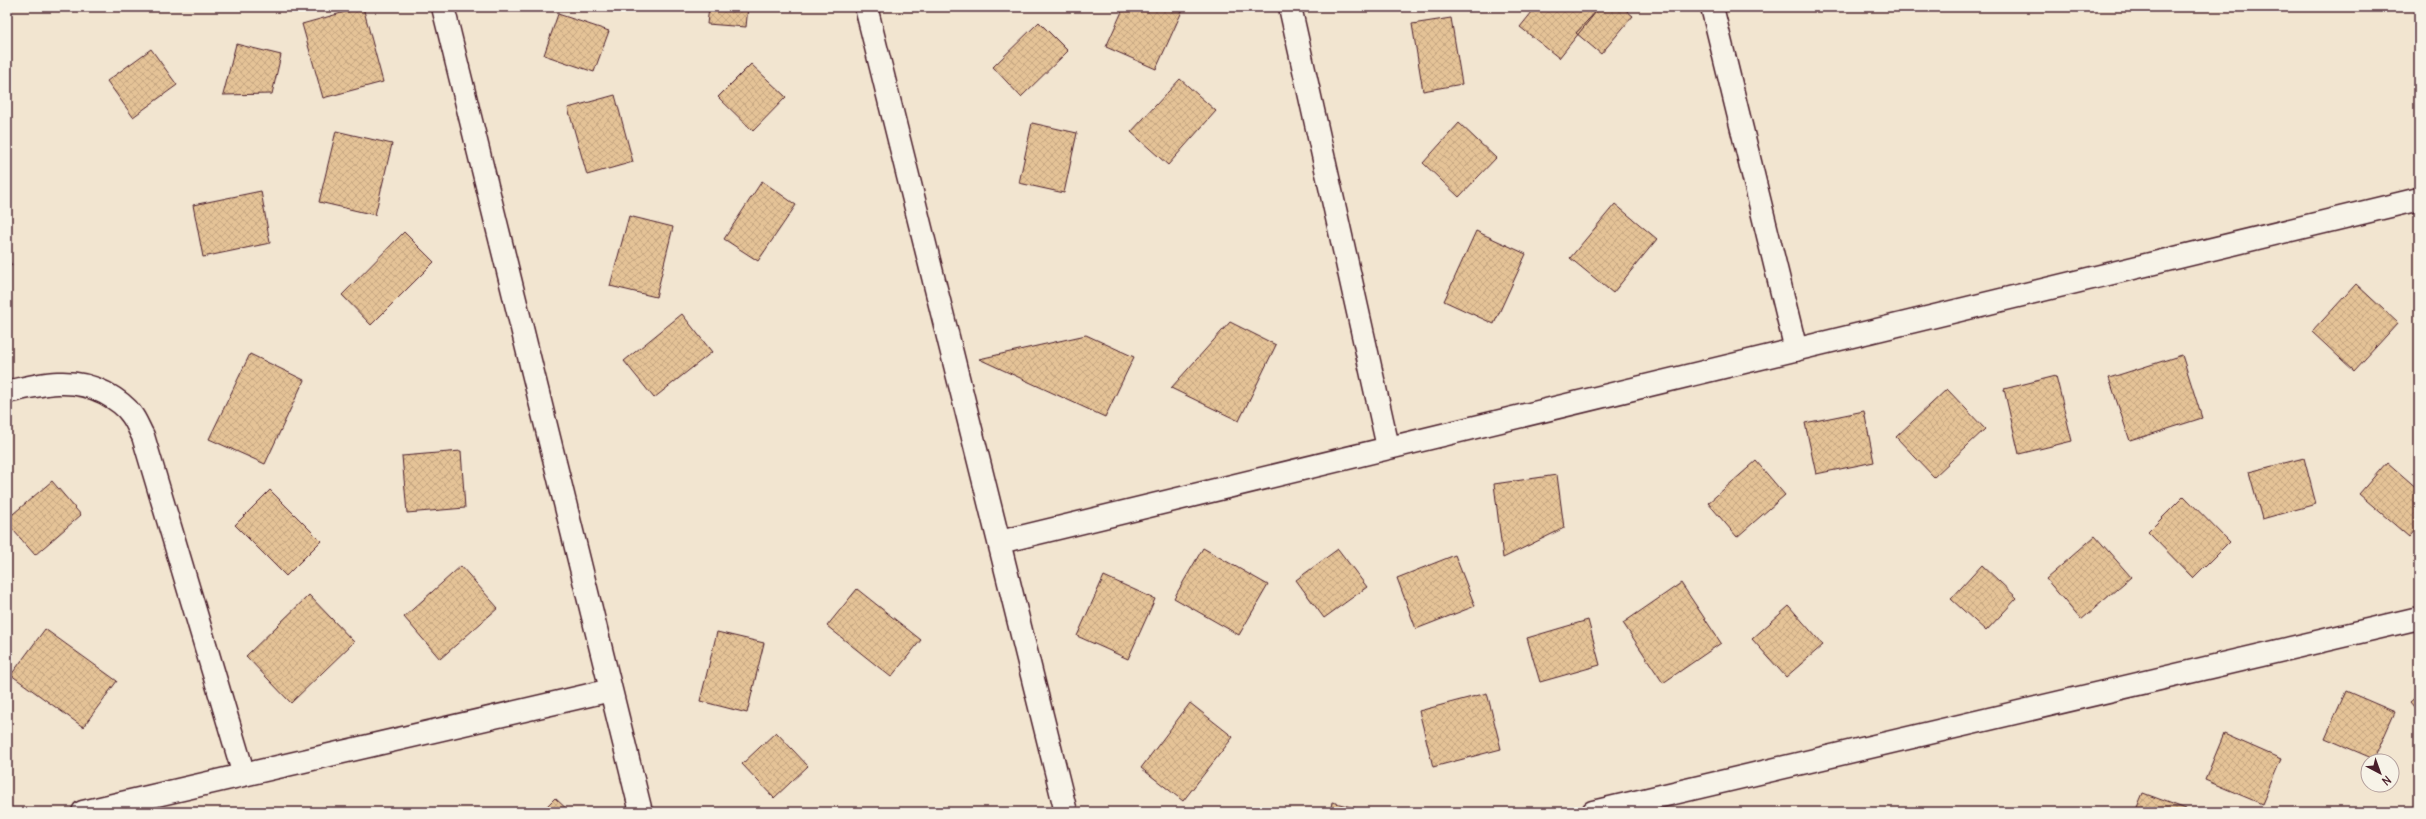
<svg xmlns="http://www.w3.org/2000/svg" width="2426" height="819" font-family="Delius,sans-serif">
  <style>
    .building { fill: url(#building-cross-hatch); stroke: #4a1f2b }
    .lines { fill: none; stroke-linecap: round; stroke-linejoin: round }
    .street-casing { stroke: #4a1f2b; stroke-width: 25 }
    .street { stroke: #f7f3e8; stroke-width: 22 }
  </style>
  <defs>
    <pattern id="building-cross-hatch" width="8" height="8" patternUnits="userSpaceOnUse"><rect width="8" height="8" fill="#e5c397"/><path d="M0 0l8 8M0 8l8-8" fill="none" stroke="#c6a782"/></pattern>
  </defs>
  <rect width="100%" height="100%" fill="#f2e5d0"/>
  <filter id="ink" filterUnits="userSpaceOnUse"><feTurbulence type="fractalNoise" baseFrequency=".025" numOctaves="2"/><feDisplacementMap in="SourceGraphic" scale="8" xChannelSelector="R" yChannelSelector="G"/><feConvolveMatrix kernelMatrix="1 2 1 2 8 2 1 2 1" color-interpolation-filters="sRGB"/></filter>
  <g filter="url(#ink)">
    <path class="building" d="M363 7 383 82 323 98 302 24Z
      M709 7H748L746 27 707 24Z
      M1124 7H1184L1156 69 1106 47Z
      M1536 7H1600L1559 58 1520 27Z
      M1600 7H1622L1633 16 1601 54 1576 33Z
      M558 14 609 31 594 72 544 55Z
      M1451 18 1462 84 1423 91 1412 24Z
      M1039 22 1068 51 1021 97 993 67Z
      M236 44 281 55 272 94 223 95Z
      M151 49 177 85 133 117 107 81Z
      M751 64 786 97 753 131 718 97Z
      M1180 79 1216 111 1168 165 1131 132Z
      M615 95 633 162 587 175 568 108Z
      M1032 123 1077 133 1064 193 1019 183Z
      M1459 123 1496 158 1459 197 1423 163Z
      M336 131 392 144 375 215 319 202Z
      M762 181 796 205 758 261 724 239Z
      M261 191 270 243 203 257 193 205Z
      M1615 204 1657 239 1613 293 1570 258Z
      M629 216 673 227 656 297 610 286Z
      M1476 231 1526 254 1494 324 1444 301Z
      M404 232 434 262 371 325 342 295Z
      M7 258 12 265 7 270Z
      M2356 284 2398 323 2354 371 2312 332Z
      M682 314 712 352 654 398 624 361Z
      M1230 322 1276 345 1239 421 1171 388Z
      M1086 335 1134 357 1105 417 979 359Z
      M250 354 304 380 265 464 209 439Z
      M2182 355 2202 418 2130 441 2109 378Z
      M2056 376 2072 441 2019 454 2004 389Z
      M1947 389 1985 429 1934 477 1896 437Z
      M1864 411 1874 462 1816 474 1805 423Z
      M461 451 465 508 407 513 402 456Z
      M2304 458 2316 504 2262 519 2249 472Z
      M1756 461 1785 495 1737 537 1708 503Z
      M2387 462 2419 490V526L2409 537 2359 494Z
      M1557 475 1564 528 1503 558 1494 484Z
      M52 481 81 515 35 555 7 523V519Z
      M270 490 321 541 286 576 235 525Z
      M2184 496 2229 542 2193 578 2148 532Z
      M2095 536 2131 577 2081 620 2046 579Z
      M1203 548 1268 585 1239 635 1174 598Z
      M1338 549 1367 587 1324 618 1296 580Z
      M1455 555 1475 606 1416 629 1397 578Z
      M1982 565 2017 598 1986 631 1951 599Z
      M461 566 498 608 440 659 404 617Z
      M1104 576 1155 599 1128 659 1077 636Z
      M1681 583 1721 643 1663 683 1623 623Z
      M857 589 921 640 891 677 827 626Z
      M309 595 354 642 291 703 246 656Z
      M1789 606 1823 645 1786 677 1752 639Z
      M1588 620 1600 665 1540 682 1527 638Z
      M45 629 117 681 83 727 11 675Z
      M717 632 764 643 747 713 700 701Z
      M2346 691 2395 712 2374 759 2325 738Z
      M1487 693 1501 749 1433 767 1419 711Z
      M2419 695V714L2410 703Z
      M1190 703 1233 737 1183 801 1141 768Z
      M776 732 808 766 774 798 742 764Z
      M2224 734 2281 759 2262 804 2205 780Z
      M2143 793 2186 809 2184 812H2135Z
      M555 798 570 812H541Z
      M1332 802 1370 812H1330Z"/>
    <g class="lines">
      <g class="street-casing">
        <path id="street" d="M443 7 641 812
          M866 7 1066 812
          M1290 7 1388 447
          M1712 7 1796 350
          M7 392C41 384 73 376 105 393 114 398 125 405 131 414 136 420 139 429 143 436L244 775
          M1000 542 2419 199
          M83 812 611 690
          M1593 812 2419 618"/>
      </g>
      <use href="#street" class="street"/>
    </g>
  </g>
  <rect width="2426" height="819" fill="none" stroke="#f7f3e8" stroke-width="24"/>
  <rect x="12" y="12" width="2402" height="795" fill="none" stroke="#4a1f2b" stroke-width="1.5" filter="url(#ink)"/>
  <g transform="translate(2380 773) rotate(139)"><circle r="19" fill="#f7f3e8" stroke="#b29e9c"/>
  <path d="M0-3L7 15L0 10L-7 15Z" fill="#4a1f2b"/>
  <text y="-6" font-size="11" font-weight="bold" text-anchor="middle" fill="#4a1f2b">N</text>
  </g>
</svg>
